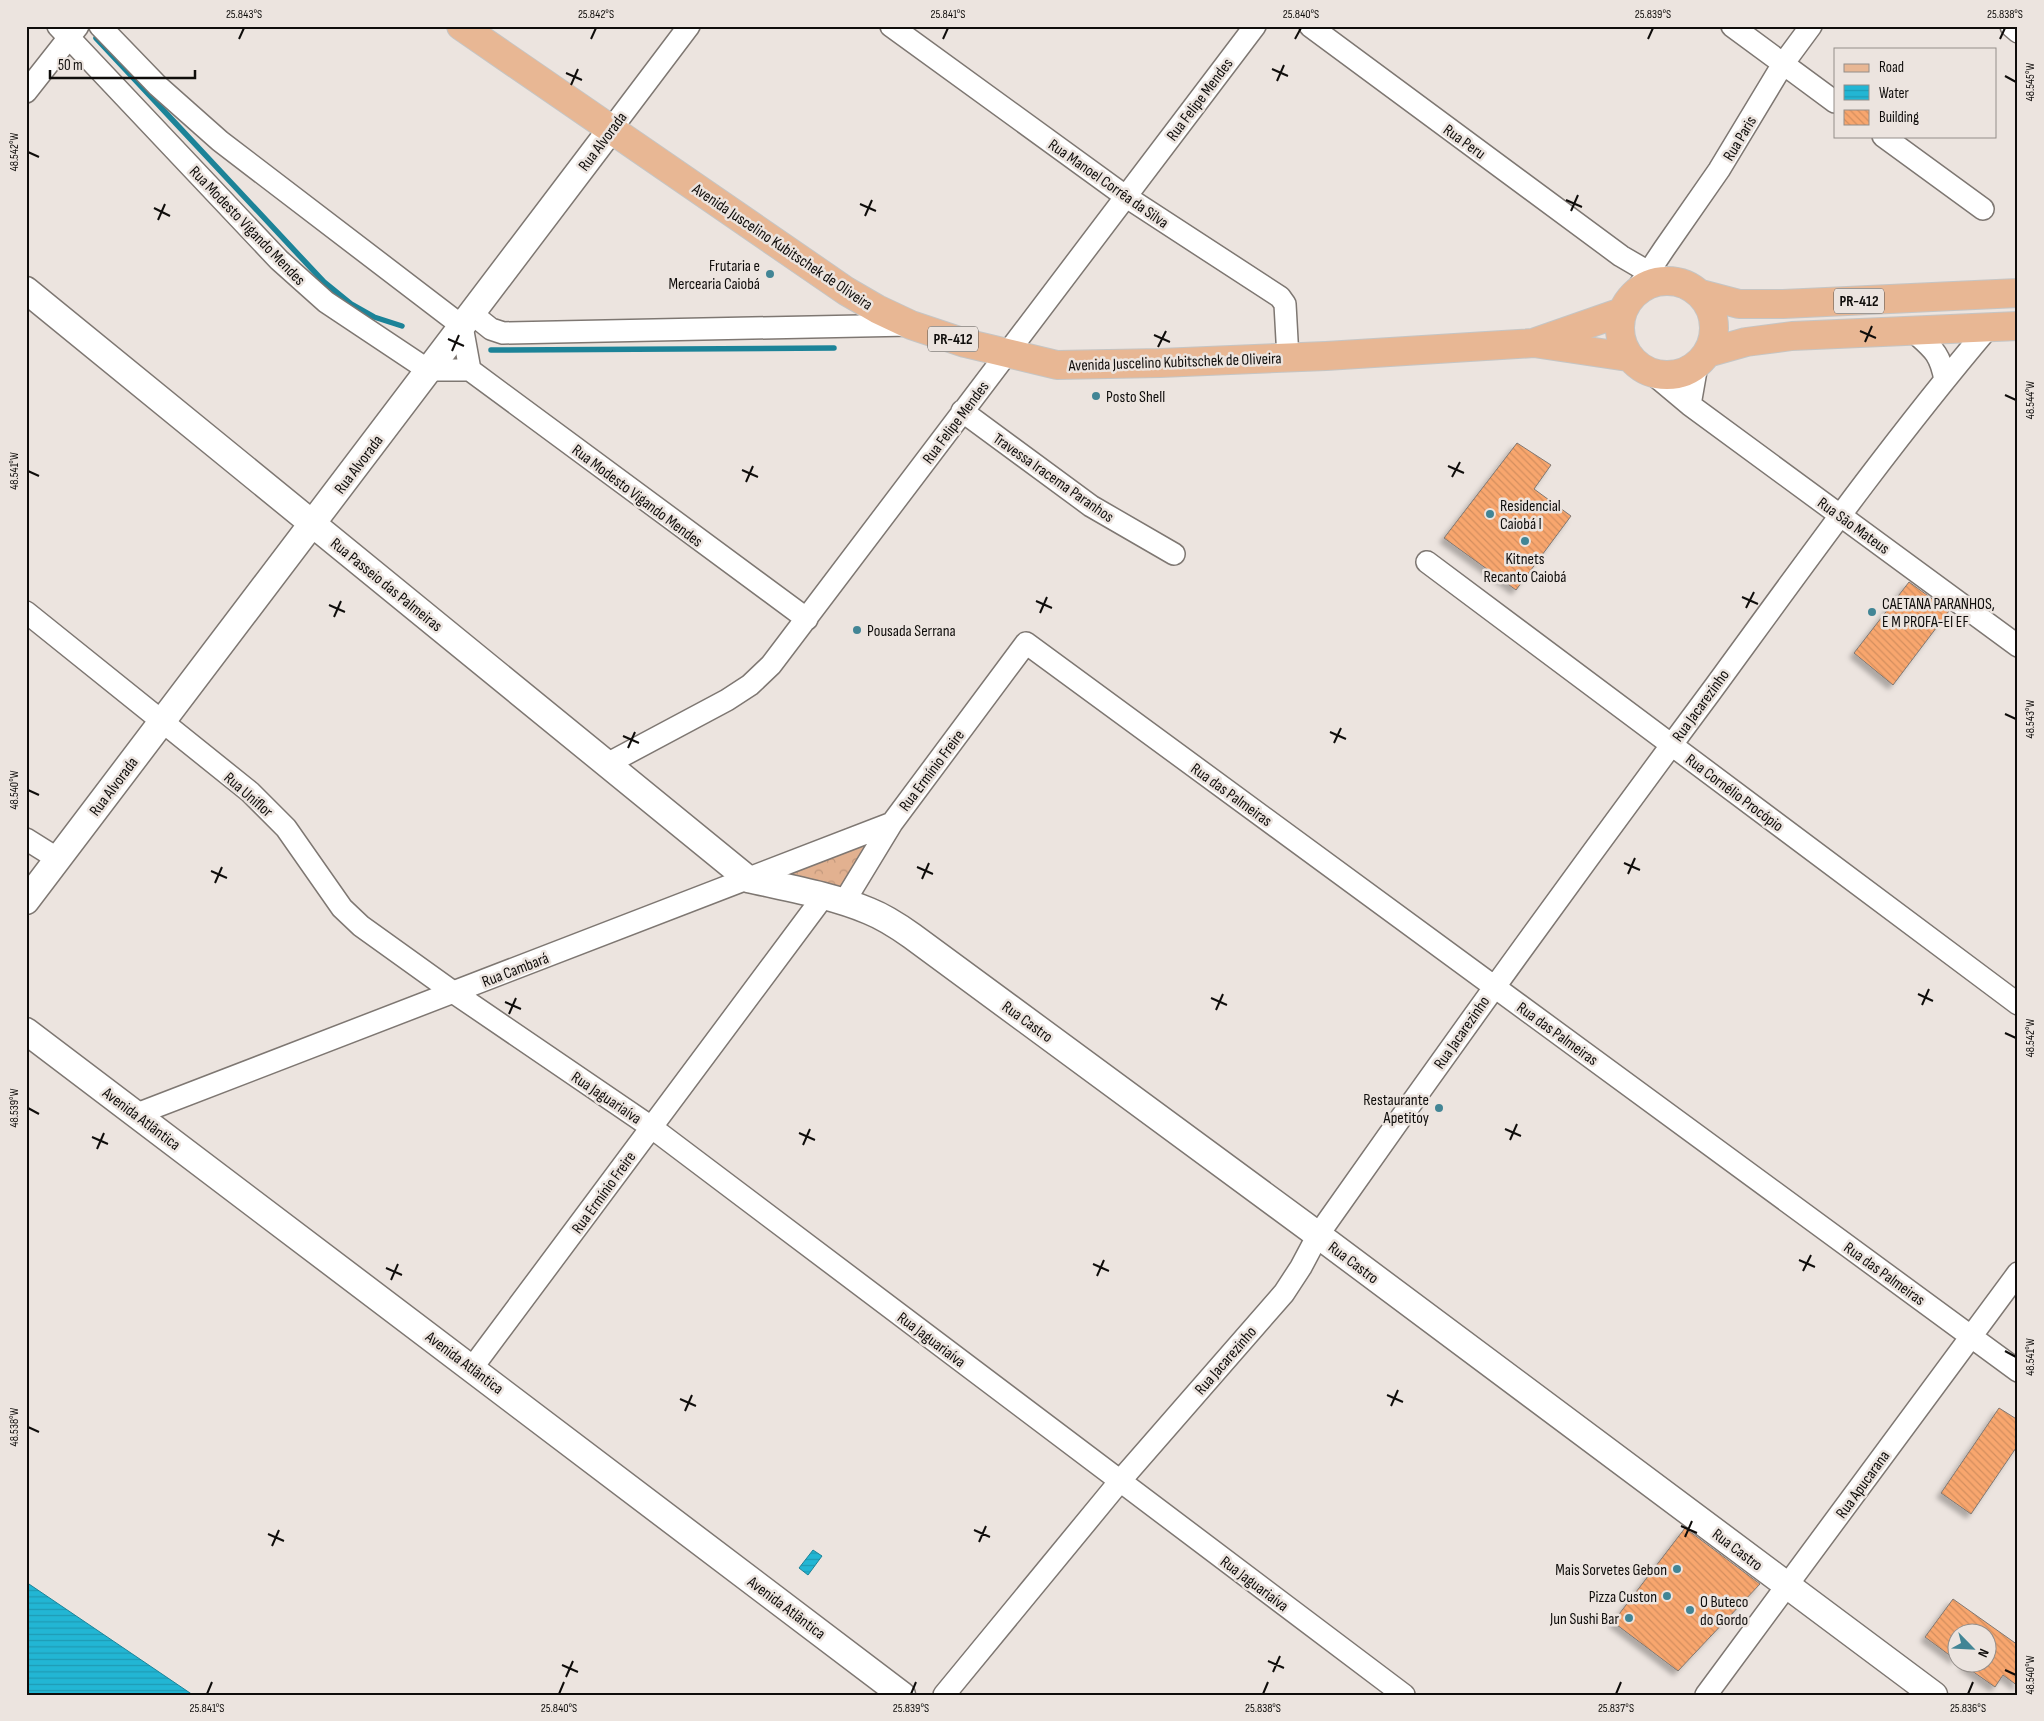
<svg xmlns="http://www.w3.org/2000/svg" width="2044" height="1721" font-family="'Sofia Sans Condensed',sans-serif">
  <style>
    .park { fill: url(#park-crowns) }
    .water { fill: url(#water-rules); stroke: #1c8398 }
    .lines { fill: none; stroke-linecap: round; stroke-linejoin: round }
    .stream { stroke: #1c8398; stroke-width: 5.5 }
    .building { fill: url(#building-back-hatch); stroke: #7f7873; filter: url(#shadow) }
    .minor-casing { stroke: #7e7772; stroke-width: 24 }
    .tertiary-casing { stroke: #7e7772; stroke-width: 29 }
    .primary-casing { stroke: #c5c5c4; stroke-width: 30 }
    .minor { stroke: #fff; stroke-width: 21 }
    .tertiary { stroke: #fff; stroke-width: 26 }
    .primary { stroke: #e8b794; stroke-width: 28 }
    .ticks { fill: none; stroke: #0f0d0b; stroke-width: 2 }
    .poi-dot { fill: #428595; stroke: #ece4df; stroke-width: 2 }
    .labels { text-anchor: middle; stroke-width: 5; stroke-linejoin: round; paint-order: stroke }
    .shield { fill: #ece4df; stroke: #514e4b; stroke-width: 1 }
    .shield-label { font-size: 15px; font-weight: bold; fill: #0f0d0b }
    .street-label { font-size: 16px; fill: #0f0d0b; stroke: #ece4df }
    .poi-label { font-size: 16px; fill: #0f0d0b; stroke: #ece4df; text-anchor: end }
    .neatline { fill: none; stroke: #0f0d0b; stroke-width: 2 }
    .ticks-label { font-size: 12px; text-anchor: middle; fill: #0f0d0b }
  </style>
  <defs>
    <pattern id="park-crowns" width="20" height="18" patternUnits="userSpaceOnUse" patternTransform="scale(1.25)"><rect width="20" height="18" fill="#e2b190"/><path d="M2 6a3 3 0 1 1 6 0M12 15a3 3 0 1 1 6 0" fill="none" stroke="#c1977b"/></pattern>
    <pattern id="water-rules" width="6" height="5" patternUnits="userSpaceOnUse" patternTransform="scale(1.25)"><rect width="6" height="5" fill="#22b6d4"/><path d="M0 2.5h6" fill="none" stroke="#1e9bb5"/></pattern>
    <pattern id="building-back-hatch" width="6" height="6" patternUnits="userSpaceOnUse" patternTransform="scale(1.25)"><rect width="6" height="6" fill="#f8a66e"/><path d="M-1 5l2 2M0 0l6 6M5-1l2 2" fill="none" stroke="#d38e5e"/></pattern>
    <filter id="shadow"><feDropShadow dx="-4.5" dy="4.5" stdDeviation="2.5" flood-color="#0004"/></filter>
  </defs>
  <rect width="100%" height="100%" fill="#ece4df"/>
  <path class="park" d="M869 843 839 891 777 876Z"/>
  <path class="water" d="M813 1550 822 1556 808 1575 799 1568Z
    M26 1582 193 1695H26Z"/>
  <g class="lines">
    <path class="stream" d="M96 38 324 282 351 304 374 317 402 326
      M491 350 834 348"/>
  </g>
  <path class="building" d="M1517 443 1551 465 1534 489 1571 516 1516 590 1444 538Z
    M1909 582 1949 611 1893 685 1854 653Z
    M1999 1408 2018 1420V1445L1971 1514 1941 1493Z
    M1685 1528 1760 1584 1678 1671 1613 1622Z
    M1953 1599 2018 1645V1686L2003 1675 1995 1687 1962 1664H1986V1634H1956V1660L1925 1637Z"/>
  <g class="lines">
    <g class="minor-casing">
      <path id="minor" d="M58 26 279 260 326 302 428 370H470L807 619
        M100 26 158 86 220 141 462 326 470 370
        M891 26 1125 196 1280 297 1285 304 1288 358
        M1310 26 1621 256 1662 280
        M1732 26 1835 102
        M2011 26 2018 32
        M26 92 78 26
        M612 128 689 26
        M1883 136 1983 209
        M1636 291 1664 249 1719 170 1783 64 1811 26
        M471 313 491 329 503 333 910 325
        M1914 332C1933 349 1940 353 1945 380
        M1653 374 1690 405 2018 646
        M1690 405 1697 365
        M962 411 1091 506 1174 554
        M1427 562 2018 1004
        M26 612 250 792 286 828 342 908 361 926 453 992 651 1127 1404 1695
        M607 764 727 700 750 685 771 665 1255 26
        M26 839 58 859
        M844 902 892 823 1026 643 2018 1371
        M137 1114 892 823
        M472 1368 823 897
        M944 1695 1120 1481 1284 1293 1301 1267 1318 1235C1446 1053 1577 872 1710 693 1800 570 1889 445 1988 328
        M1706 1695 2018 1273"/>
    </g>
    <g class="tertiary-casing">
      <path id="tertiary" d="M26 290 748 879C788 888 831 895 869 911 884 917 898 926 912 936L1318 1235 1934 1695
        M26 901 612 128
        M26 1031 902 1695"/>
    </g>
    <g class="primary-casing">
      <path id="primary" d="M461 26 846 291 877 309 911 325 965 343 1057 365 1160 363 1326 356 1534 343 1628 357
        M1620 328a47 47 0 1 1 94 0a47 47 0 1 1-94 0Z
        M1701 294 1739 304H1783L2018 293
        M1536 342 1622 312
        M1707 353 1746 342 1792 336 2018 326"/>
    </g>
    <use href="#minor" class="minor"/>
    <use href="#tertiary" class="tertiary"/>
    <use href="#primary" class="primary"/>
  </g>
  <path class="ticks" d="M239 39 244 28M591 39 596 28M943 39 948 28M1295 39 1301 28M1648 39 1653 28M2000 39 2005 28M1272 69 1288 76M566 73 582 80M2005 76 2016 82M1277 81 1284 65M571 85 578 69M28 152 39 157M1566 200 1582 207M860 204 876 211M154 208 170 216M1571 211 1578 195M865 216 872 200M158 220 165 204M1860 331 1876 338M1154 335 1170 342M448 339 464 346M1865 342 1872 326M1158 347 1166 331M452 351 459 335M2005 395 2016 400M1448 466 1464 473M742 470 758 477M28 471 39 476M1452 477 1460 462M746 482 753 466M1742 597 1758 604M1036 601 1052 608M329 605 345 612M1746 608 1754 592M1040 613 1047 597M334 617 341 601M2005 714 2016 719M1330 732 1346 739M623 736 639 743M1334 743 1341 728M628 748 635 732M28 790 39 795M1624 863 1640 870M917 867 933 874M211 871 227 878M1628 874 1635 858M922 879 929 863M215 883 222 867M1918 994 1933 1001M1211 998 1227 1005M505 1002 521 1009M1922 1005 1929 989M1216 1010 1223 994M509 1014 516 998M2005 1033 2016 1038M28 1108 39 1114M1505 1129 1521 1136M799 1133 815 1140M92 1137 108 1144M1510 1140 1517 1124M803 1145 810 1129M97 1149 104 1133M1799 1260 1815 1267M1093 1264 1109 1271M386 1268 402 1275M1803 1271 1811 1255M1097 1276 1104 1260M391 1280 398 1264M2005 1351 2016 1357M1387 1395 1403 1402M680 1399 696 1406M1391 1406 1398 1390M685 1411 692 1395M28 1427 39 1432M1681 1526 1697 1533M974 1530 990 1537M268 1534 284 1541M1685 1537 1692 1521M979 1542 986 1526M272 1546 279 1530M1268 1661 1284 1668M562 1665 578 1672M2005 1670 2016 1675M1273 1672 1280 1656M566 1677 573 1661M207 1694 212 1682M559 1694 564 1682M911 1694 916 1682M1263 1694 1268 1682M1616 1694 1621 1682M1968 1694 1973 1682"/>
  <g class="poi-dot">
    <circle cx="770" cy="274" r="5"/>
    <circle cx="1096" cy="396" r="5"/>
    <circle cx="1490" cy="514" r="5"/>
    <circle cx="1525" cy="541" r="5"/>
    <circle cx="1872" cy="612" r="5"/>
    <circle cx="857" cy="630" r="5"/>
    <circle cx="1439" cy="1108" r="5"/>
    <circle cx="1677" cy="1569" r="5"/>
    <circle cx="1667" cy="1596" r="5"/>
    <circle cx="1690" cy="1610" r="5"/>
    <circle cx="1629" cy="1618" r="5"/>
  </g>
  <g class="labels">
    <g class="shield">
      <rect x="1834" y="288.5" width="50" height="25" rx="4"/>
      <rect x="928" y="326.5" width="50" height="25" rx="4"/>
    </g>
    <g class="shield-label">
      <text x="1859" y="306">PR-412</text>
      <text x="953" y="344">PR-412</text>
    </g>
    <g class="street-label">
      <text transform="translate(1199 99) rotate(-53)" y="6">Rua Felipe Mendes</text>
      <text transform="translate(1739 138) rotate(-59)" y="6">Rua Paris</text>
      <text transform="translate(602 141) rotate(-53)" y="6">Rua Alvorada</text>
      <text transform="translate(1465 141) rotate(36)" y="6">Rua Peru</text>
      <text transform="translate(1109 183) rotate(35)" y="6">Rua Manoel Corrêa da Silva</text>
      <text transform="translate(248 225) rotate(46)" y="6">Rua Modesto Vigando Mendes</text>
      <text transform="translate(783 246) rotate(34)" y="6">Avenida Juscelino Kubitschek de Oliveira</text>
      <text transform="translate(1175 361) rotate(-2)" y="6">Avenida Juscelino Kubitschek de Oliveira</text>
      <text transform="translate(955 422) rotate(-53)" y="6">Rua Felipe Mendes</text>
      <text transform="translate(358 464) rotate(-53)" y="6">Rua Alvorada</text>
      <text transform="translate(1054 477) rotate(35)" y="6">Travessa Iracema Paranhos</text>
      <text transform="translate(638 495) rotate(37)" y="6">Rua Modesto Vigando Mendes</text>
      <text transform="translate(1854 525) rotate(36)" y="6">Rua São Mateus</text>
      <text transform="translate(387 584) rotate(39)" y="6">Rua Passeio das Palmeiras</text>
      <text transform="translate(1700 705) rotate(-54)" y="6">Rua Jacarezinho</text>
      <text transform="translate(931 770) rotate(-53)" y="6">Rua Ermínio Freire</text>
      <text transform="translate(113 786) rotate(-53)" y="6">Rua Alvorada</text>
      <text transform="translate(1735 792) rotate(37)" y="6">Rua Cornélio Procópio</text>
      <text transform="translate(249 794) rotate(41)" y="6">Rua Uniflor</text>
      <text transform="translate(1232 794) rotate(36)" y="6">Rua das Palmeiras</text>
      <text transform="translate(515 969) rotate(-21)" y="6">Rua Cambará</text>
      <text transform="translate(1028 1021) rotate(36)" y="6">Rua Castro</text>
      <text transform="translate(1461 1032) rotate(-55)" y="6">Rua Jacarezinho</text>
      <text transform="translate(1558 1033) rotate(36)" y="6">Rua das Palmeiras</text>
      <text transform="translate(607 1097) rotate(34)" y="6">Rua Jaguariaíva</text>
      <text transform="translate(142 1118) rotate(37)" y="6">Avenida Atlântica</text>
      <text transform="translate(603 1192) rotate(-54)" y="6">Rua Ermínio Freire</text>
      <text transform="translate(1354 1262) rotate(37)" y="6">Rua Castro</text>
      <text transform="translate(1885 1273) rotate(36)" y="6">Rua das Palmeiras</text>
      <text transform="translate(932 1339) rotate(37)" y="6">Rua Jaguariaíva</text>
      <text transform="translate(1225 1360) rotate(-49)" y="6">Rua Jacarezinho</text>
      <text transform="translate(465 1362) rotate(37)" y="6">Avenida Atlântica</text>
      <text transform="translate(1862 1484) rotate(-54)" y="6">Rua Apucarana</text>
      <text transform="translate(1738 1549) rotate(37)" y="6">Rua Castro</text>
      <text transform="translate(1255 1583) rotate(37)" y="6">Rua Jaguariaíva</text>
      <text transform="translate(787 1607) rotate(37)" y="6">Avenida Atlântica</text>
    </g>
    <g class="poi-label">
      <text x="760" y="271">Frutaria e<tspan x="760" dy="18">Mercearia Caiobá</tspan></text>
      <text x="1106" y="402" text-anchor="start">Posto Shell</text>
      <text x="1500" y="511" text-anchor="start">Residencial<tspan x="1500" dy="18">Caiobá I</tspan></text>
      <text x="1525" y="564" text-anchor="middle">Kitnets<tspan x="1525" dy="18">Recanto Caiobá</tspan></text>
      <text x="1882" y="609" text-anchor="start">CAETANA PARANHOS,<tspan x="1882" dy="18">E M PROFA-EI EF</tspan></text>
      <text x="867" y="636" text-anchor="start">Pousada Serrana</text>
      <text x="1429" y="1105">Restaurante<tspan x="1429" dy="18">Apetitoy</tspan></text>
      <text x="1667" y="1575">Mais Sorvetes Gebon</text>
      <text x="1657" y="1602">Pizza Custon</text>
      <text x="1700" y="1607" text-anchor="start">O Buteco<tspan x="1700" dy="18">do Gordo</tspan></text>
      <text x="1619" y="1624">Jun Sushi Bar</text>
    </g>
  </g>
  <rect width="2044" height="1721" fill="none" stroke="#ece4df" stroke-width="55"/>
  <rect x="1834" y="48" width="162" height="90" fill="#ece4df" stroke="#948e8a"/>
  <rect x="1844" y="64" width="25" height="8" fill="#e8b794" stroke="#948e8a"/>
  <text x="1879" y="72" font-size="15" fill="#0f0d0b">Road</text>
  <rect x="1844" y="85" width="25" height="15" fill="url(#water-rules)" stroke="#948e8a"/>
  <text x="1879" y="98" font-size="15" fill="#0f0d0b">Water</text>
  <rect x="1844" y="110" width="25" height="15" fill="url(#building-back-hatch)" stroke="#948e8a"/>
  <text x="1879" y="122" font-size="15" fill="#0f0d0b">Building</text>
  <g transform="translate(1972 1648) rotate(114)"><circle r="24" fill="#ece4df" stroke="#948e8a"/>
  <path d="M0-4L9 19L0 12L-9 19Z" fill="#428595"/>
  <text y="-8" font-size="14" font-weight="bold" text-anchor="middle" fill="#0f0d0b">N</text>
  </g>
  <path d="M50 70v8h145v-8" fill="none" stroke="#0f0d0b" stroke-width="2.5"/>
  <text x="58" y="70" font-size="15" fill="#0f0d0b" stroke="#ece4df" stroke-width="4" paint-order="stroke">50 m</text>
  <rect x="28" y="28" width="1988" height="1666" class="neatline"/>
  <g class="ticks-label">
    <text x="244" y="18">25.843°S</text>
    <text x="596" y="18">25.842°S</text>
    <text x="948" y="18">25.841°S</text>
    <text x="1301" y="18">25.840°S</text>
    <text x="1653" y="18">25.839°S</text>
    <text x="2005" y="18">25.838°S</text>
    <text transform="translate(2030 82) rotate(-90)" y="4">48.545°W</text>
    <text transform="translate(14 152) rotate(-90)" y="4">48.542°W</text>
    <text transform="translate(2030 400) rotate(-90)" y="4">48.544°W</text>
    <text transform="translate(14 471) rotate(-90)" y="4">48.541°W</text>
    <text transform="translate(2030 719) rotate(-90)" y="4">48.543°W</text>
    <text transform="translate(14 790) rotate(-90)" y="4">48.540°W</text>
    <text transform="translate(2030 1038) rotate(-90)" y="4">48.542°W</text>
    <text transform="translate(14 1108) rotate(-90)" y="4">48.539°W</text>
    <text transform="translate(2030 1357) rotate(-90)" y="4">48.541°W</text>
    <text transform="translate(14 1427) rotate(-90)" y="4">48.538°W</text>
    <text transform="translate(2030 1675) rotate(-90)" y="4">48.540°W</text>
    <text x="207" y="1712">25.841°S</text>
    <text x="559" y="1712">25.840°S</text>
    <text x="911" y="1712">25.839°S</text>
    <text x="1263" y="1712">25.838°S</text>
    <text x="1616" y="1712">25.837°S</text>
    <text x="1968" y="1712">25.836°S</text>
  </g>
</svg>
